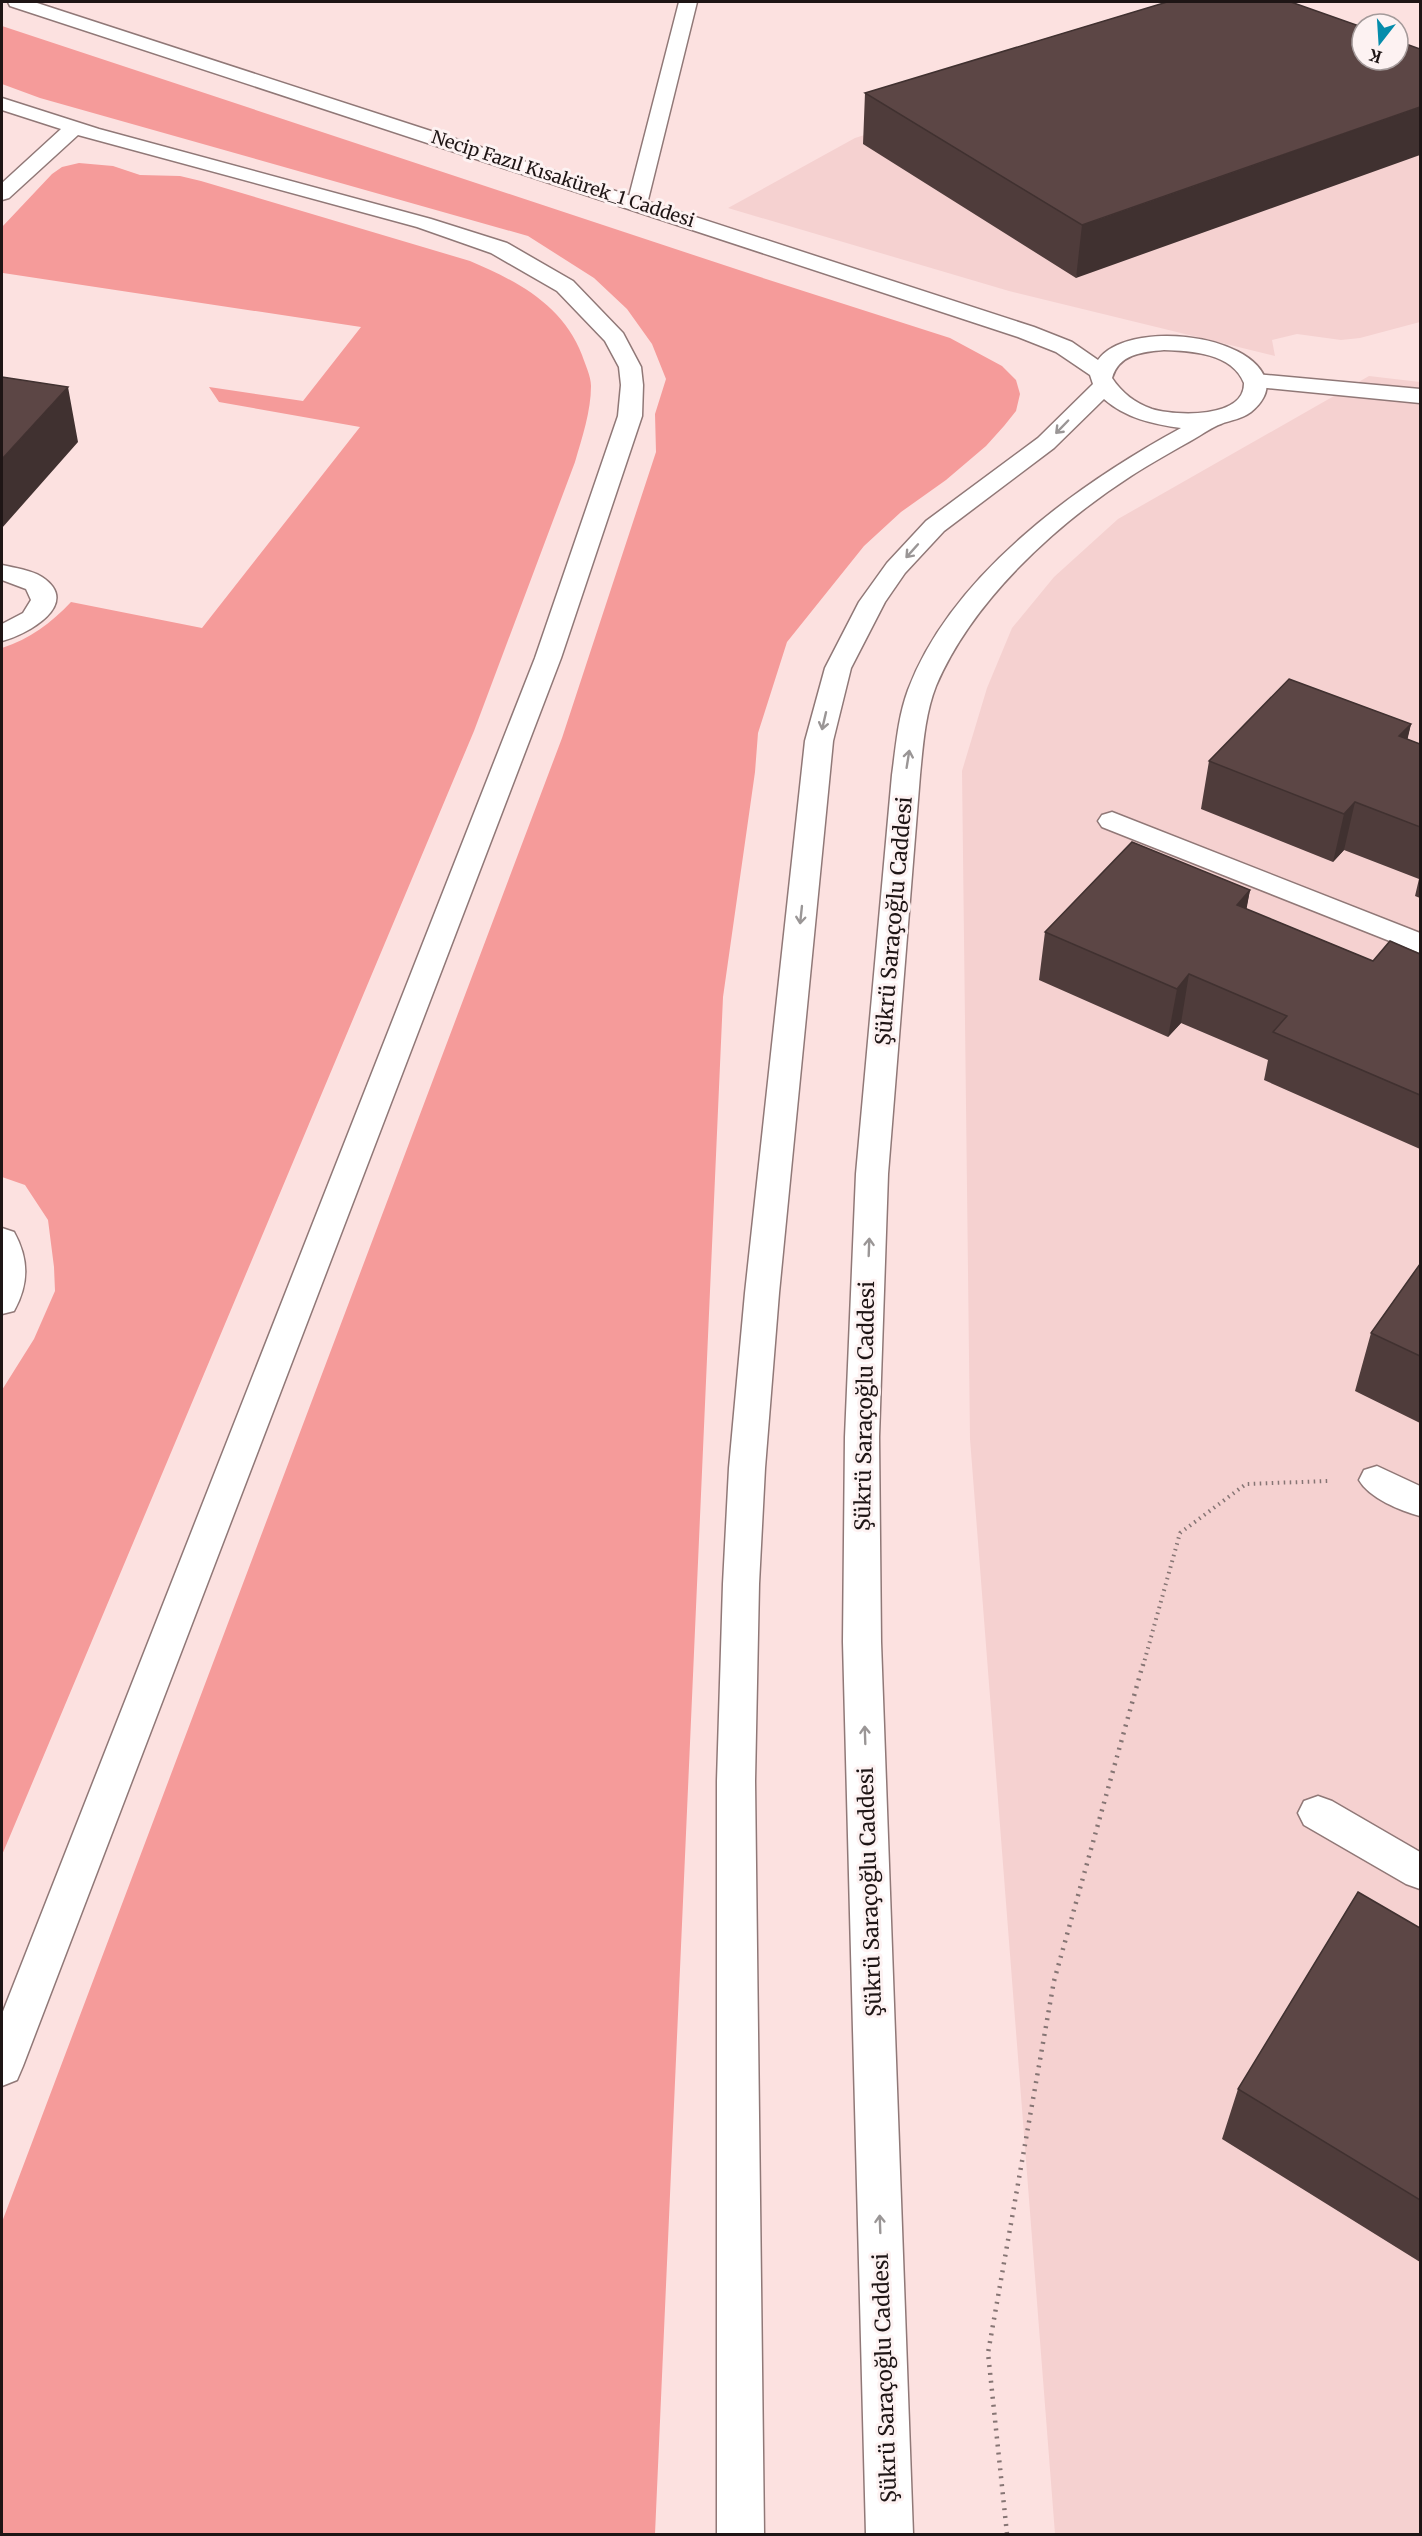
<svg xmlns="http://www.w3.org/2000/svg" width="1422" height="2536" font-family="Merriweather,serif">
  <style>
    .built { fill: #f5d1d0 }
    .green { fill: #f59b9a }
    .lines { fill: none; stroke-linecap: round; stroke-linejoin: round }
    .service-casing { stroke: #907877; stroke-width: 3 }
    .minor-casing { stroke: #907877; stroke-width: 3 }
    .tertiary-casing { stroke: #907877; stroke-width: 3 }
    .path-far1 { stroke: #867574; stroke-width: 4; stroke-dasharray: 1.5 4.5; stroke-linecap: butt }
    .path { stroke: #867574; stroke-width: 4.5; stroke-dasharray: 2 6; stroke-linecap: butt }
    .service { fill: #fff; fill-rule: evenodd }
    .minor { fill: #fff; fill-rule: evenodd }
    .tertiary { fill: #fff; fill-rule: evenodd }
    .wall { fill: #4f3c3b }
    .shaded-wall { fill: #403130 }
    .building { fill: #5c4645; stroke: #403130; stroke-width: 1.5 }
    .oneway { stroke: #9a9696 }
    .labels { text-anchor: middle; stroke-width: 6; stroke-linejoin: round; paint-order: stroke }
    .far-street-label { font-size: 18px; fill: #1e1515; stroke: #fdf2f2 }
    .street-label { font-size: 21px; fill: #1e1515; stroke: #fdf2f2 }
  </style>
  <rect width="100%" height="100%" fill="#fce1e0"/>
  <path class="built" d="M1420 95V322L1360 338 1341 340 1297 334 1272 340 1275 356 1009 291 728 208 855 138 966 103Z
    M1369 376 1420 382V2534H1055L970 1439 962 771 987 688 1012 628 1054 577 1118 519Z"/>
  <path class="green" d="M2 26 766 279 950 338 1002 366 1016 380 1020 394 1016 411 1004 426 986 446 946 480 901 512 864 546 787 642 758 733 755 772 723 997 655 2534H2V2222L562 738 656 452 655 414 666 379 652 344 627 309 594 278 528 236 40 98 2 84Z
    M79 163 113 166 140 175 180 176 201 181 470 261C517 281 563 305 582 355 585 364 591 376 591 386 591 411 582 438 575 462L474 731 2 1855V1390L34 1339 55 1291 54 1267 48 1220 25 1185 2 1177V648C30 639 51 623 71 602L202 628 360 427 219 402 209 387 303 401 361 327 3 273 2 275V227L52 174 62 167Z"/>
  <g class="lines">
    <g class="service-casing">
      <path id="service" d="M2 98 99 129 431 219 507 243 573 281 623 333 641 367 643 385 642 416 561 658 23 2066 17 2080 2 2086V2014L535 658 618 416 621 385 619 367 605 341 557 291 491 253 417 227 78 135 9 198 2 200V183L61 129 2 110Z
        M2 565C15 568 31 570 42 577 83 604 26 635 2 641V624L23 613 31 600 26 589 2 580Z
        M1112 812 1420 933V953L1102 827 1098 821 1102 815Z
        M2 1228 14 1232C29 1259 29 1284 14 1311L2 1314Z
        M1377 1466 1420 1486V1516C1401 1511 1369 1498 1359 1480L1364 1470Z
        M1318 1796 1332 1801 1420 1852V1889L1406 1884 1304 1825 1298 1813 1304 1801Z"/>
    </g>
    <g class="minor-casing">
      <path id="minor" d="M679 2H697L647 204 644 208 637 210 630 208 627 204Z
        M1255 374 1420 389V403L1247 386 1244 381 1247 376Z"/>
    </g>
    <g class="tertiary-casing">
      <path id="tertiary" d="M8 2H34L1034 327 1072 342 1098 360C1126 320 1252 332 1266 381 1269 393 1260 405 1251 412 1242 419 1231 420 1221 424 1212 427 1203 434 1194 439 1173 451 1151 463 1131 476 1055 525 972 601 936 686 925 714 923 745 920 775L888 1174 879 1437 881 1642 913 2534H866L843 1642 845 1437 856 1174 892 775C896 746 898 717 908 690 951 575 1078 484 1181 428 1152 424 1126 418 1104 399L1054 448 944 531 905 573 885 602 851 668 833 741 779 1293 765 1468 759 1584 755 1781 764 2534H717V1781L723 1584 729 1468 745 1293 805 741 825 668 859 602 887 563 926 521 1038 438 1093 384 1090 375 1056 352 1018 337 10 6ZM1164 350C1192 351 1232 353 1244 383 1245 419 1175 416 1152 409 1135 403 1122 393 1112 378 1119 354 1142 352 1164 350Z"/>
    </g>
    <path class="path-far1" d="M1143 1666 1180 1533 1246 1484 1328 1481"/>
    <path class="path" d="M1007 2534 988 2353 1054 1981 1143 1664"/>
    <use href="#service" class="service"/>
    <use href="#minor" class="minor"/>
    <use href="#tertiary" class="tertiary"/>
  </g>
  <path class="wall" d="M1167 2 1076 278 863 144 865 93Z
    M1411 724 1407 739 1420 744V898L1415 896 1419 879 1344 850 1333 862 1201 809 1209 761Z
    M1250 890 1246 909 1373 961 1420 954V1149L1264 1080 1268 1060 1181 1023 1168 1037 1039 980 1045 932Z
    M1420 1264V1423L1355 1391 1371 1333Z
    M1420 1928V2262L1222 2139 1238 2089Z"/>
  <path class="shaded-wall" d="M1420 107V155L1076 278 1082 225Z
    M68 387 78 442 2 528V459Z
    M1411 724 1400 772 1399 736Z
    M1355 802 1344 850 1333 862 1344 814Z
    M1250 890 1241 939 1237 905Z
    M1189 974 1181 1023 1168 1037 1177 989Z"/>
  <path class="building" d="M1167 2H1291L1362 27V60H1398V41L1420 49V107L1082 225 865 93Z
    M2 377 68 387 2 459Z
    M1289 679 1411 724 1399 736 1420 744V827L1355 802 1344 814 1209 761Z
    M1132 842 1250 890 1237 905 1373 961 1390 941 1420 954V1095L1273 1032 1287 1016 1189 974 1177 989 1045 932Z
    M1420 1264V1356L1371 1333Z
    M1358 1892 1420 1928V2200L1238 2089Z"/>
  <defs><path id="oneway-shaft" d="M-6 0H5M1.5-3L5.5 0L1.5 3" fill="none" stroke-width="1.6" stroke-linecap="round" stroke-linejoin="round" transform="scale(1.5)"/></defs>
  <g class="oneway">
    <use href="#oneway-shaft" transform="translate(1062 427) rotate(134)"/>
    <use href="#oneway-shaft" transform="translate(912 551) rotate(132)"/>
    <use href="#oneway-shaft" transform="translate(824 721) rotate(103)"/>
    <use href="#oneway-shaft" transform="translate(908 759) rotate(-81)"/>
    <use href="#oneway-shaft" transform="translate(801 915) rotate(96)"/>
    <use href="#oneway-shaft" transform="translate(869 1247) rotate(-88)"/>
    <use href="#oneway-shaft" transform="translate(865 1735) rotate(-92)"/>
    <use href="#oneway-shaft" transform="translate(880 2224) rotate(-92)"/>
  </g>
  <g class="labels">
    <g class="far-street-label">
      <text transform="translate(563 179) rotate(18)" y="6">Necip Fazıl Kısakürek_1 Caddesi</text>
    </g>
    <g class="street-label">
      <text transform="translate(894 921) rotate(-85)" y="7">Şükrü Saraçoğlu Caddesi</text>
      <text transform="translate(865 1406) rotate(-89)" y="7">Şükrü Saraçoğlu Caddesi</text>
      <text transform="translate(870 1892) rotate(-92)" y="7">Şükrü Saraçoğlu Caddesi</text>
      <text transform="translate(885 2378) rotate(-92)" y="7">Şükrü Saraçoğlu Caddesi</text>
    </g>
  </g>
  <rect width="1422" height="2536" fill="none" stroke="#1e1515" stroke-width="6"/>
  <g transform="translate(1380 42) rotate(197)"><circle r="28" fill="#fdf2f2" stroke="#a49a9a" stroke-width="1.5"/>
  <path d="M0-4.5L10 22L0 15L-10 22Z" fill="#058cab"/>
  <text y="-9" font-size="16" font-weight="bold" text-anchor="middle" fill="#1e1515">K</text>
  </g>
</svg>
